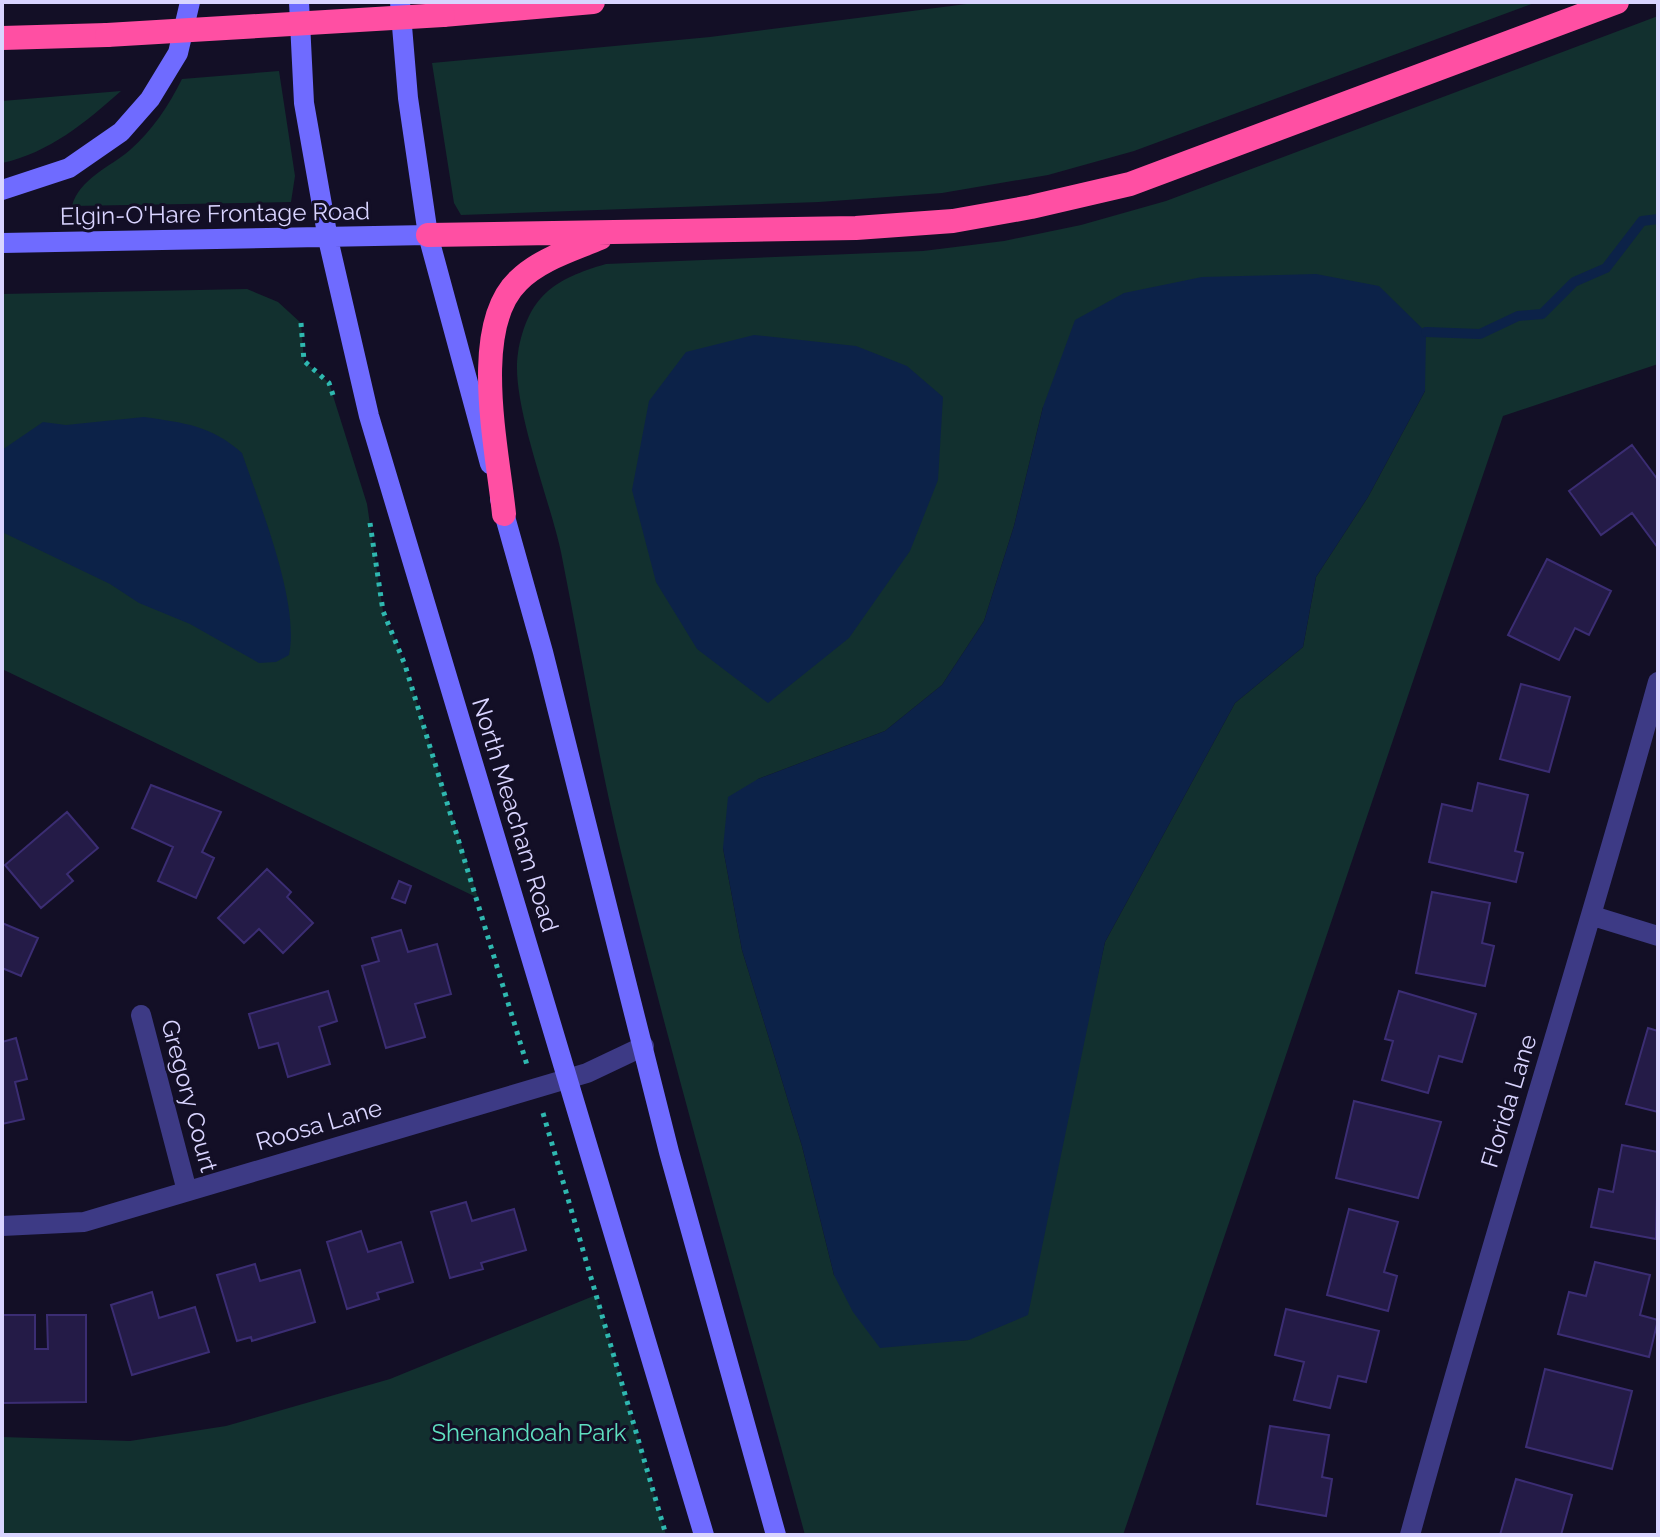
<svg xmlns="http://www.w3.org/2000/svg" width="1660" height="1537" font-family="Raleway,sans-serif">
  <style>
    .green { fill: #12302f; fill-rule: evenodd }
    .water { fill: #0c2248 }
    .lines { fill: none; stroke-linecap: round; stroke-linejoin: round }
    .stream { stroke: #0c2248; stroke-width: 10 }
    .building { fill: #241b47; stroke: #3b2d73; stroke-width: 2 }
    .path { stroke: #2fb8b0; stroke-width: 5; stroke-dasharray: 4 6; stroke-linecap: butt }
    .street { stroke: #3d3a85; stroke-width: 20 }
    .secondary { stroke: #6f6bff; stroke-width: 20 }
    .highway { stroke: #ff4fa3; stroke-width: 24 }
    .highway-bridge { stroke: #ff4fa3; stroke-width: 24 }
    .labels { text-anchor: middle; stroke-width: 6; stroke-linejoin: round; paint-order: stroke }
    .street-label { font-size: 24px; fill: #d9d4ff; stroke: #130f26 }
    .park-label { font-size: 24px; fill: #5fe0c0; stroke: #130f26 }
  </style>
  <rect width="100%" height="100%" fill="#130f26"/>
  <path class="green" d="M982 2H1537L1134 151 1048 175 942 193 819 202 461 215 454 203 432 63 710 37Z
    M1658 16V364L1503 416 1123 1535H805C743 1307 677 1081 621 852 597 753 581 652 561 552 550 500 510 401 518 353 528 296 554 279 606 264L923 251 1004 241 1081 225 1166 201ZM1425 391 1368 497 1316 577 1303 647 1235 703 1105 942 1086 1028 968 1340 933 1342 834 1275 802 1146 742 950 723 848 758 779 885 731 942 685 984 621 1014 526 1043 407Z
    M279 71 295 176 291 202 72 206C79 179 110 167 130 150 152 131 169 105 182 79Z
    M121 91C86 122 49 153 2 163V101Z
    M247 289 278 302 301 323 304 361 329 383 367 504 383 611 405 665 478 898 2 669V294Z
    M596 1295 666 1535H2V1437L130 1441 226 1426 390 1379Z"/>
  <path class="water" d="M1316 274 1379 286 1426 332 1425 391 1368 497 1316 577 1303 647 1235 703 1105 942 1028 1315 969 1340 880 1348 853 1312 834 1275 802 1146 742 950 723 848 728 797 758 779 885 731 942 685 984 621 1014 526 1043 407 1075 320 1124 293 1202 277Z
    M754 335 856 346 907 366 943 397 938 480 910 551 849 638 768 703 697 649 656 582 632 490 649 401 686 352Z
    M144 417C184 423 211 425 242 453 260 506 300 602 289 655L276 662 259 663 190 624 139 603 110 584 2 532V450L43 422 66 425Z"/>
  <g class="lines">
    <path class="stream" d="M1426 332 1480 334 1518 316 1542 314 1574 282 1606 268 1642 221 1658 219"/>
  </g>
  <path class="building" d="M1632 445 1658 480V548L1632 513 1601 535 1569 491Z
    M1547 559 1611 591 1589 635 1575 628 1559 660 1508 635Z
    M1521 684 1570 697 1549 772 1500 759Z
    M1478 783 1528 795 1515 851 1523 853 1516 882 1429 862 1442 804 1472 811Z
    M151 785 221 812 202 852 214 858 196 898 158 881 173 847 132 828Z
    M67 812 98 848 67 874 73 881 41 908 5 865Z
    M267 869 291 892 287 897 313 923 283 953 259 929 244 943 218 918Z
    M399 881 411 886 405 903 392 898Z
    M1432 892 1490 903 1482 943 1494 946 1485 986 1416 973Z
    M2 923 38 938 21 976 2 968Z
    M401 930 408 952 437 944 451 994 415 1004 425 1037 386 1048 362 966 379 961 372 938Z
    M328 991 337 1021 319 1027 330 1064 288 1077 278 1043 259 1048 249 1014Z
    M1399 991 1476 1014 1462 1062 1439 1056 1428 1093 1382 1080 1393 1041 1385 1039Z
    M1648 1028 1658 1031V1112L1626 1104Z
    M16 1038 27 1079 15 1082 24 1119 2 1124V1042Z
    M1354 1101 1441 1122 1418 1198 1336 1178Z
    M1622 1145 1658 1152 1656 1239 1591 1227 1599 1189 1613 1192Z
    M466 1202 472 1221 514 1209 526 1250 481 1263 483 1269 450 1278 431 1212Z
    M1349 1209 1398 1222 1384 1272 1397 1276 1388 1311 1327 1295Z
    M361 1231 368 1252 401 1242 413 1282 377 1293 379 1299 347 1309 327 1242Z
    M1595 1262 1650 1275 1640 1315 1658 1320 1649 1357 1558 1334 1569 1292 1586 1296Z
    M255 1264 260 1281 300 1270 315 1322 252 1341 251 1337 237 1341 217 1275Z
    M152 1292 159 1318 195 1307 209 1352 132 1375 111 1305Z
    M1286 1309 1379 1331 1366 1382 1338 1376 1330 1408 1294 1400 1304 1362 1275 1355Z
    M2 1315H35V1349H48L47 1315H86V1402L2 1403Z
    M1545 1369 1632 1391 1612 1469 1526 1447Z
    M1270 1426 1329 1435 1322 1477 1332 1479 1326 1516 1257 1504Z
    M1516 1479 1572 1495 1561 1535H1500Z"/>
  <g class="lines">
    <path class="path" d="M301 323 304 361 329 383 334 398
      M370 523 383 611 405 665 527 1065
      M543 1113 666 1535"/>
    <path class="street" d="M1593 916 1658 936
      M141 1015 187 1191
      M2 1226 84 1222 587 1073 644 1046
      M1410 1535C1488 1249 1579 967 1658 682"/>
    <path class="secondary" d="M299 2 304 103 328 239 369 416 704 1535
      M400 2 408 98 428 235 490 464
      M2 190 69 168 121 132 150 99 178 53 190 2
      M2 243 428 235
      M500 499 543 652 669 1152 776 1535"/>
    <path class="highway" d="M443 15 593 2
      M2 38 107 35
      M428 235 856 228 953 221 1031 207 1130 184 1617 2
      M504 514C498 452 469 328 518 281 540 259 572 250 600 238"/>
    <path class="highway-bridge" d="M107 35 443 15"/>
  </g>
  <g class="labels">
    <g class="street-label">
      <text transform="translate(215 214) rotate(-1)" y="8">Elgin-O'Hare Frontage Road</text>
      <text transform="translate(515 815) rotate(73)" y="8">North Meacham Road</text>
      <text transform="translate(189 1096) rotate(75)" y="8">Gregory Court</text>
      <text transform="translate(1509 1101) rotate(-73)" y="8">Florida Lane</text>
      <text transform="translate(319 1125) rotate(-16)" y="8">Roosa Lane</text>
    </g>
    <g class="park-label">
      <text x="529" y="1441">Shenandoah Park</text>
    </g>
  </g>
  <rect width="1660" height="1537" fill="none" stroke="#d9d4ff" stroke-width="8"/>
</svg>
